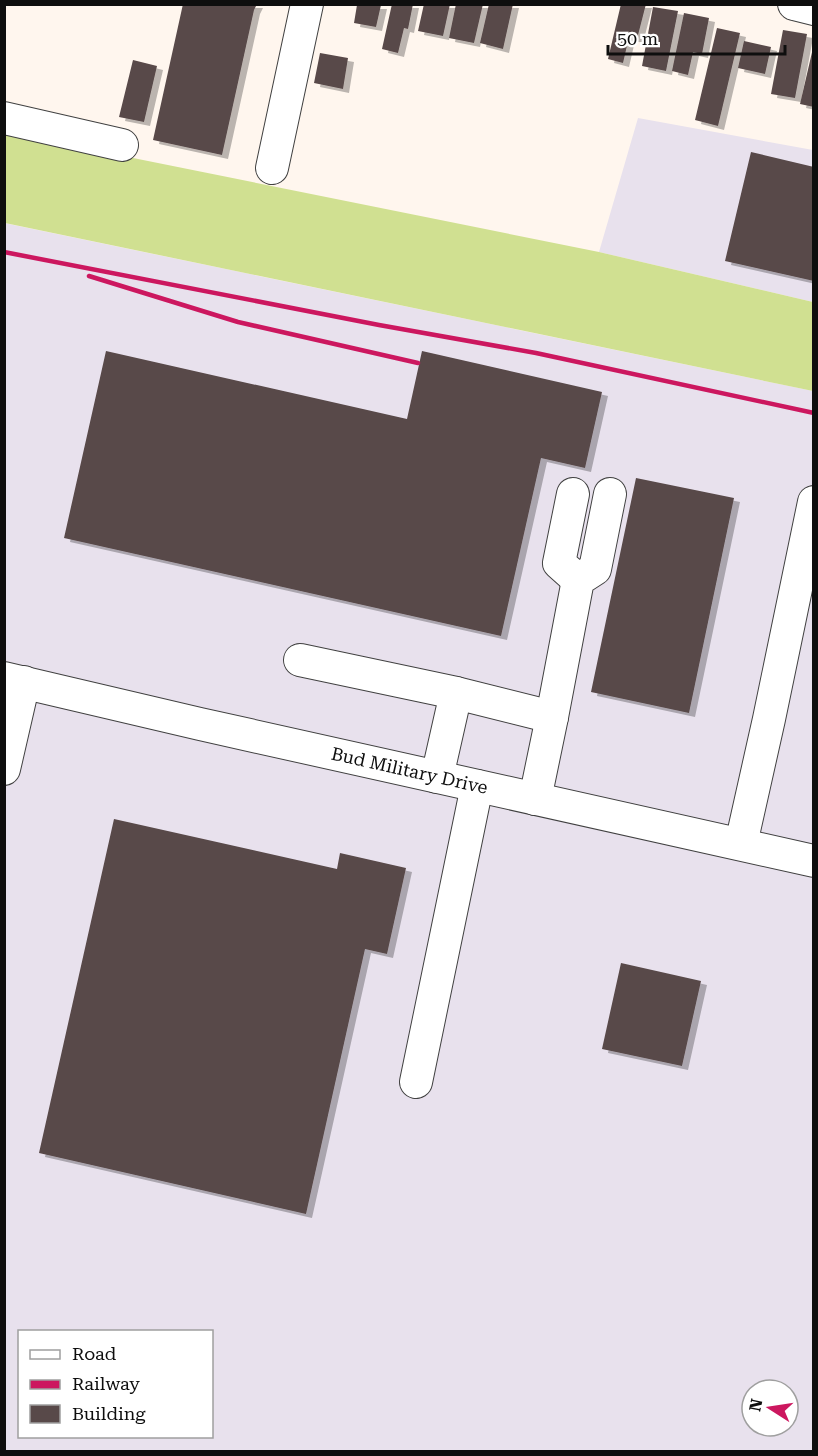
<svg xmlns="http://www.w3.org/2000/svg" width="818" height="1456" font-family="'Roboto Serif',serif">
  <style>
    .industrial { fill: #e8e1ed; fill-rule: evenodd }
    .forest { fill: #d0e091 }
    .building { fill: #584949; filter: url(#shadow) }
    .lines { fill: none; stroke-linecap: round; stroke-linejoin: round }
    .minor-casing { stroke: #414141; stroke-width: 34 }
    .minor { stroke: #fff; stroke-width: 32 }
    .rail { stroke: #cc175f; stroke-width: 4.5 }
    .labels { text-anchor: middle; stroke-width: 6; stroke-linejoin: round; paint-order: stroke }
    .street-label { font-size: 18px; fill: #0e0e0e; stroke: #fff }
  </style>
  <defs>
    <filter id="shadow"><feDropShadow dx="6" dy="4" stdDeviation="0" flood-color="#0004"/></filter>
  </defs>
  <rect width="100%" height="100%" fill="#fff6ee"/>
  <path class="industrial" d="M638 118 813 150V302L599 252Z
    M4 223 813 391V1451H5ZM20 1332H212V1436H20ZM752 1390H788V1426H752Z"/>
  <path class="forest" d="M4 132 599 252 813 302V391L5 223Z"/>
  <path class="building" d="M183 4H257L254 10 222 155 153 140Z
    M392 4H413L408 29 404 28 398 53 382 49Z
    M424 4H450L443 36 418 31Z
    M456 4H483L474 43 449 38Z
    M489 4H513L503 49 480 43Z
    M621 4H646L637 39 629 37 623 63 608 59Z
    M357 5H381L376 27 354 23Z
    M653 7 678 11 666 71 642 66Z
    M684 13 709 18 702 54 693 52 688 75 672 71Z
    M717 28 740 33 718 126 695 120Z
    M783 30 807 34 795 98 771 94Z
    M744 41 771 47 765 74 738 68Z
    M813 48H814V107L800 104Z
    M320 53 348 58 343 89 314 83Z
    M133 60 157 66 144 122 119 117Z
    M751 152 814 167V281L725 261Z
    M106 351 407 419 422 351 602 392 585 468 541 458 501 636 64 538Z
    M636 478 734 498 689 713 591 692Z
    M114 819 337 869 340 853 406 868 387 954 365 949 306 1214 39 1153Z
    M621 963 701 981 682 1066 602 1049Z"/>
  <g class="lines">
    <g class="minor-casing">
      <g id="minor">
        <path d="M794 4 814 9"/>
        <path d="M4 118 122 145"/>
        <path d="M272 168 307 4"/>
        <path d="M573 494 559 563 578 580"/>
        <path d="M300 660 456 693"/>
        <path id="s1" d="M4 678 200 724 814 861"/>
        <path d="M4 769 24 682"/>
        <path d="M437 777 456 693 552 717"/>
        <path d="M535 799 552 717 578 580 595 569 610 494"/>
        <path d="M741 844 769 719 814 502"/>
        <path d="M416 1082 477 786"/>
      </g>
    </g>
    <use href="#minor" class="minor"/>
    <path class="rail" d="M4 252 379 325 536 353 814 413
      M89 276 238 322 418 363"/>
  </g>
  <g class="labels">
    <g class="street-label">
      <text dy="6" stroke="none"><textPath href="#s1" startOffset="416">Bud Military Drive</textPath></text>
    </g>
  </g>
  <rect width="818" height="1456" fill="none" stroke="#0e0e0e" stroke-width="12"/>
  <rect x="18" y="1330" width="195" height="108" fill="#ffffff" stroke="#9f9f9f" stroke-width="1.5"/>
  <rect x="30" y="1350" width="30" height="9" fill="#ffffff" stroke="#9f9f9f" stroke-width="1.5"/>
  <text x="72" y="1360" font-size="18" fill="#0e0e0e">Road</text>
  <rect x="30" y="1380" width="30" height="9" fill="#cc175f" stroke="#9f9f9f" stroke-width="1.5"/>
  <text x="72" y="1390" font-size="18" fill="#0e0e0e">Railway</text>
  <rect x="30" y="1405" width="30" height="18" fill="#584949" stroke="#9f9f9f" stroke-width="1.5"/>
  <text x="72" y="1420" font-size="18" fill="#0e0e0e">Building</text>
  <g transform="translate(770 1408) rotate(282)"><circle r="28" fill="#ffffff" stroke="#9f9f9f" stroke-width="1.5"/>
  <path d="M0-4.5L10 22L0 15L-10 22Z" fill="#cc175f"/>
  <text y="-9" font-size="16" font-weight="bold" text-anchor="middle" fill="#0e0e0e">N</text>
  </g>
  <path d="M608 45v9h177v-9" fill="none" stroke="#0e0e0e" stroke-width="3"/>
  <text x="617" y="45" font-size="18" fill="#0e0e0e" stroke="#ffffff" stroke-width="4.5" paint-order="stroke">50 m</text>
</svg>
